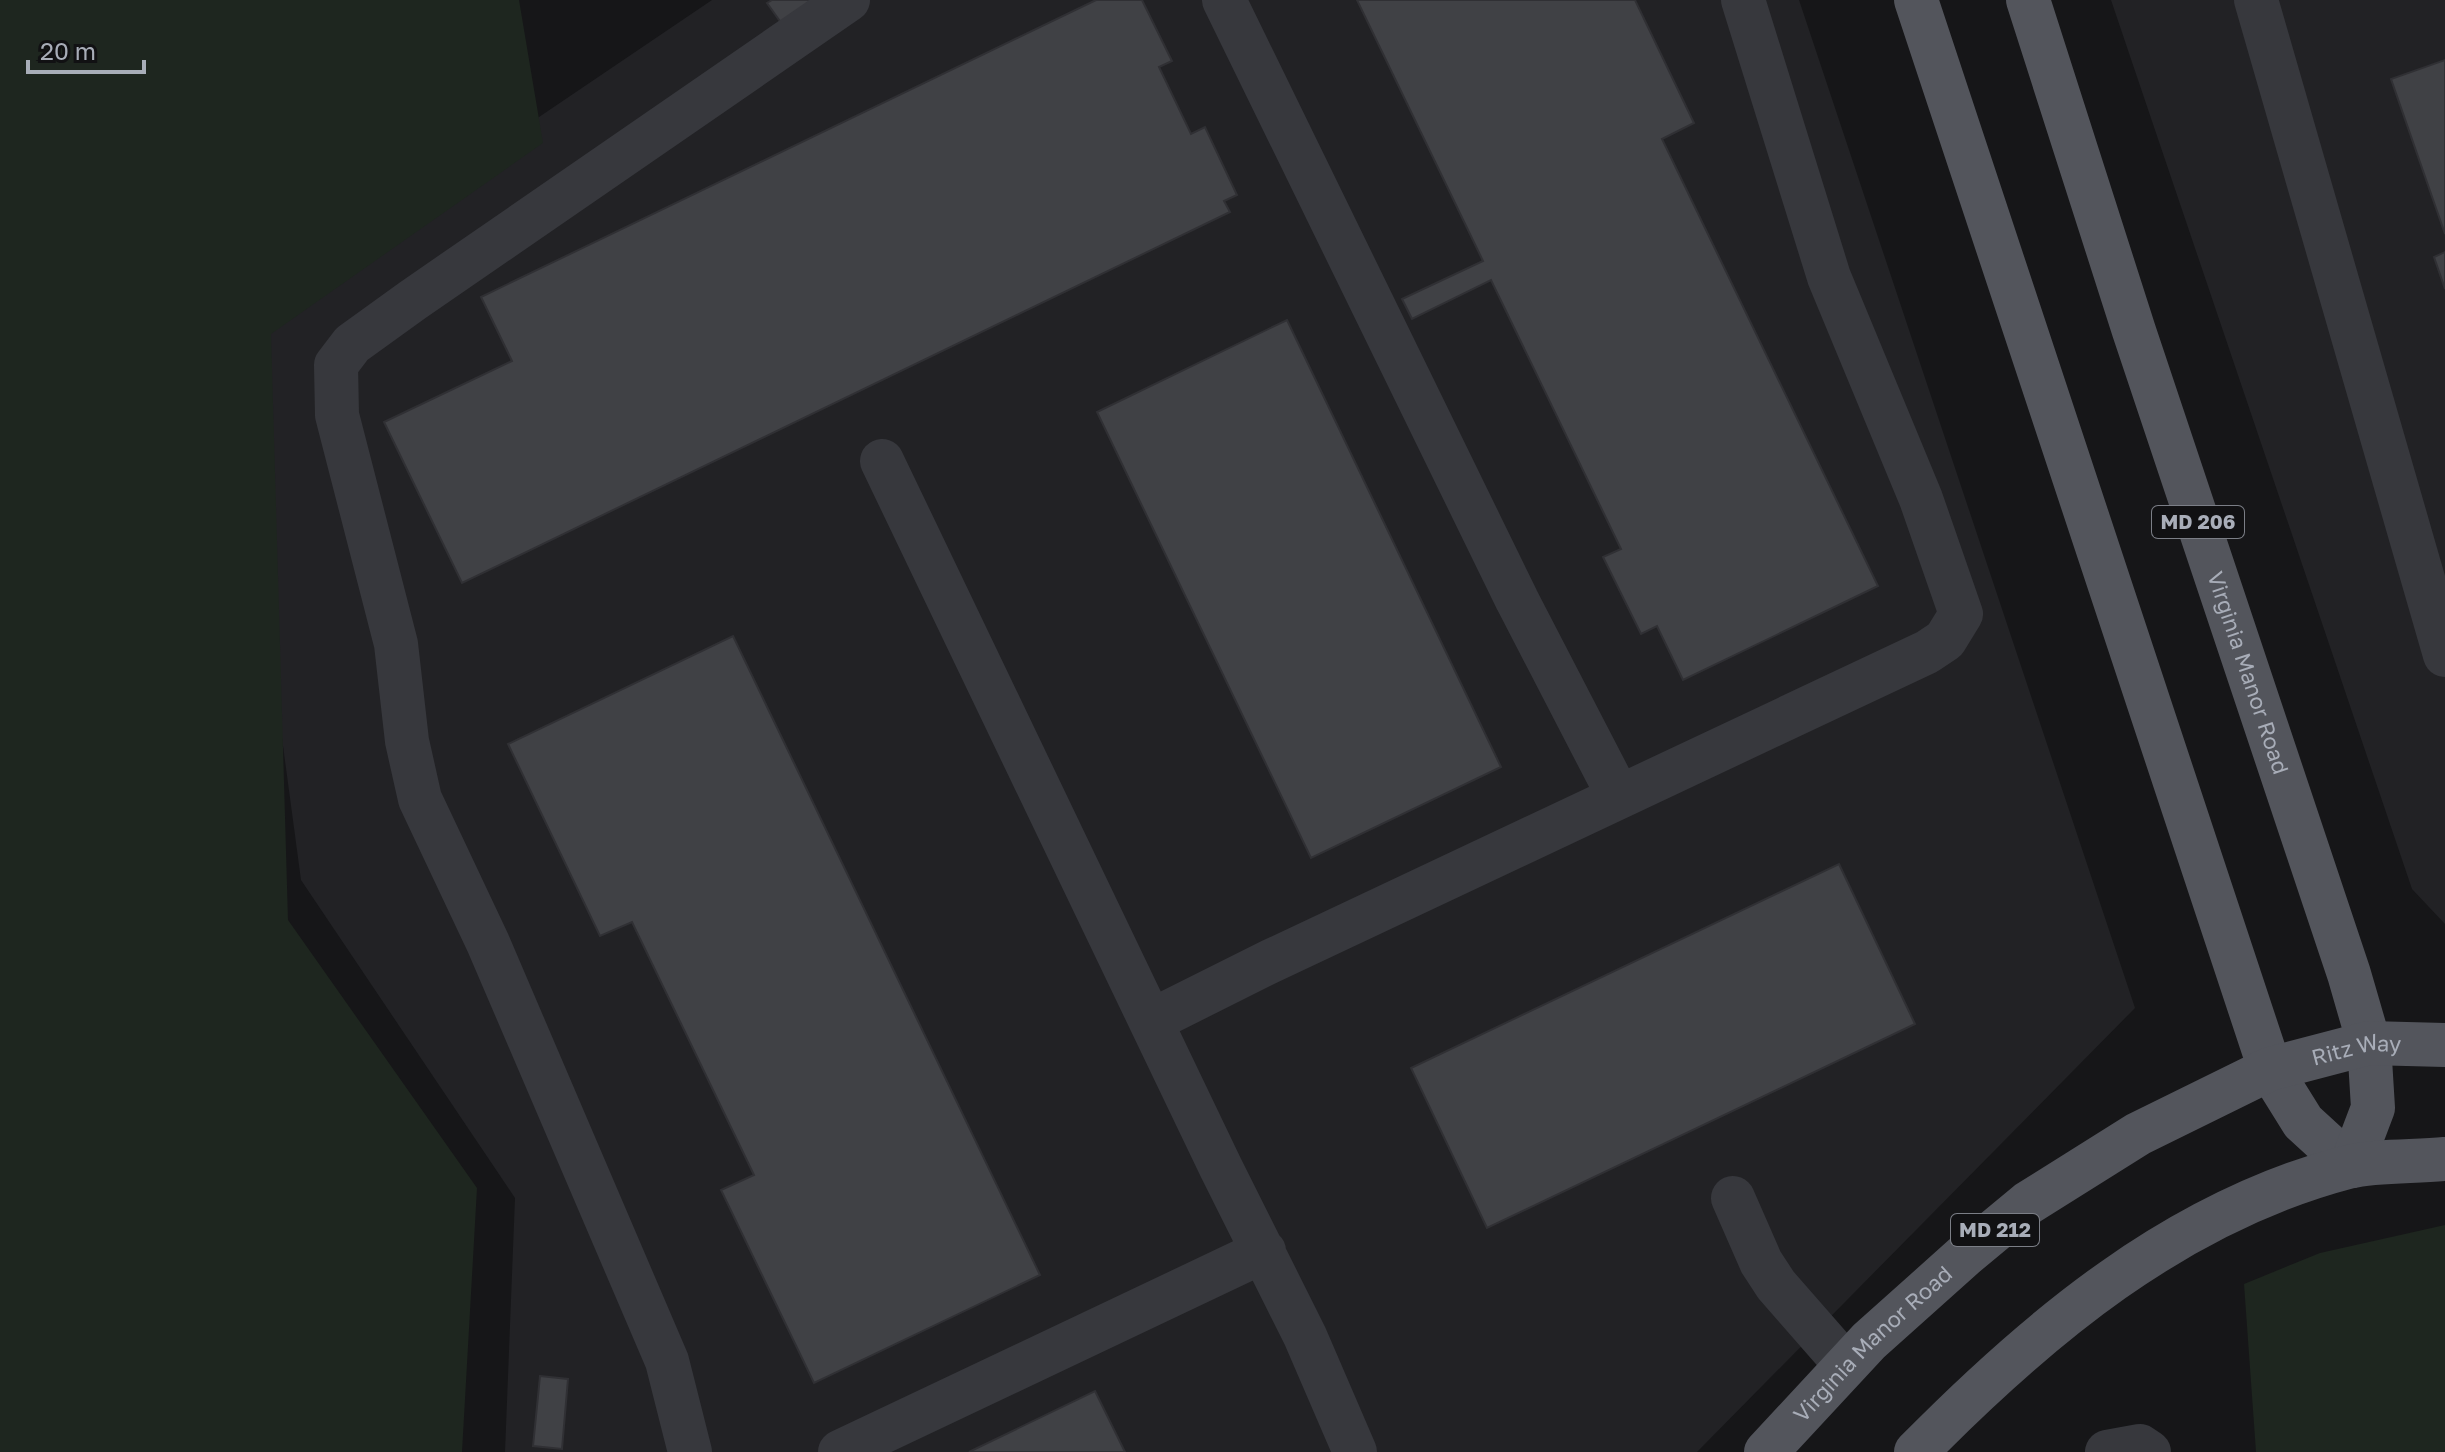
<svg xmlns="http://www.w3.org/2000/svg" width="2445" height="1452" font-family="'Golos Text',sans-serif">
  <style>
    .built { fill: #222225 }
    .green { fill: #1e261f }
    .building { fill: #404145; stroke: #303034; stroke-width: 2 }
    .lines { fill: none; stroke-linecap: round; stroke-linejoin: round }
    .minor { stroke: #37383d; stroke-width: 44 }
    .major { stroke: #53555c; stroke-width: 44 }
    .labels { text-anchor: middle; stroke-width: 6; stroke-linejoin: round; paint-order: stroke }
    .shield { fill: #111113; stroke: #7b7e86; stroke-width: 2 }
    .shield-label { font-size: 20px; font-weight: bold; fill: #a8adb8 }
    .street-label { font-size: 22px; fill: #a8adb8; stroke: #111113 }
  </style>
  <rect width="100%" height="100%" fill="#161618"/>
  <path class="built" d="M712 0H1799L2135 1008 1697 1452H505L515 1198 301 880 227 328Z
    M2111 0H2445V924L2412 889Z"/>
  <path class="green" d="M0 0H519L543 143 271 334 288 920 477 1188 462 1452H0Z
    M2445 1225V1452H2256L2244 1284 2320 1253Z"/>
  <path class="building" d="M772 0H829L787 31 767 3Z
    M1096 0H1142L1172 61 1159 67 1191 134 1205 127 1237 195 1224 201 1230 212 462 583 384 422 512 361 481 297Z
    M1357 0H1635L1694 123 1662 139 1878 586 1683 680 1657 626 1641 634 1603 557 1621 549 1491 280 1412 319 1402 299 1483 261Z
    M2445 60V234L2391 79Z
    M2445 252V289L2434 257Z
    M1287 320 1501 767 1311 858 1097 412Z
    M733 636 1040 1275 814 1383 721 1190 754 1175 632 922 600 936 508 744Z
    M1839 864 1915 1024 1487 1228 1411 1068Z
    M540 1376 568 1379 562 1449 533 1446Z
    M1095 1391 1125 1452H969Z"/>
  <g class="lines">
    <path class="minor" d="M1224 0 1517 600 1619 797
      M2256 0 2445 655
      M882 461 1221 1168 1305 1336 1355 1452
      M1151 1021 1271 961 1927 652 1945 640 1961 614 1921 499 1829 277 1743 0
      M1733 1198 1761 1262 1776 1285 1846 1365
      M690 1452 667 1361 488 943 420 799 407 741 396 644 337 415 336 365 352 344 413 300 848 0
      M840 1452 1264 1251
      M2107 1452 2140 1446 2149 1452"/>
    <g class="major">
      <path d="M1916 0 2270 1069 2303 1122 2351 1166"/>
      <path id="s1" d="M2028 0 2134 331 2349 974 2369 1043 2373 1108 2351 1166"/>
      <path id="s2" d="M1766 1452 1869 1341 1964 1256 2028 1203 2138 1134 2270 1069 2369 1043 2445 1045"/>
      <path d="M1916 1452C2038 1328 2176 1212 2348 1167 2376 1160 2415 1162 2445 1159"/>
    </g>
  </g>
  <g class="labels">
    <g class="shield">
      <rect x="2152" y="506" width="92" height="32" rx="6"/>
      <rect x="1951" y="1214" width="88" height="32" rx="6"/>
    </g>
    <g class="shield-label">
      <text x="2198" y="529">MD 206</text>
      <text x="1995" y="1237">MD 212</text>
    </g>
    <g class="street-label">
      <text dy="8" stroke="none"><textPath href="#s1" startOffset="708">Virginia Manor Road</textPath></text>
      <text dy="8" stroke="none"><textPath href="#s2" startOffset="728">Ritz Way</textPath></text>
      <text dy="8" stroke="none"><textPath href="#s2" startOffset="152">Virginia Manor Road</textPath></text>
    </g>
  </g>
  <path d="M28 60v12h116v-12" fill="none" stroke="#a8adb8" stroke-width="4"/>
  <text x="40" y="60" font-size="24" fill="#a8adb8" stroke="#111113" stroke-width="6" paint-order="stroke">20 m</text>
</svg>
